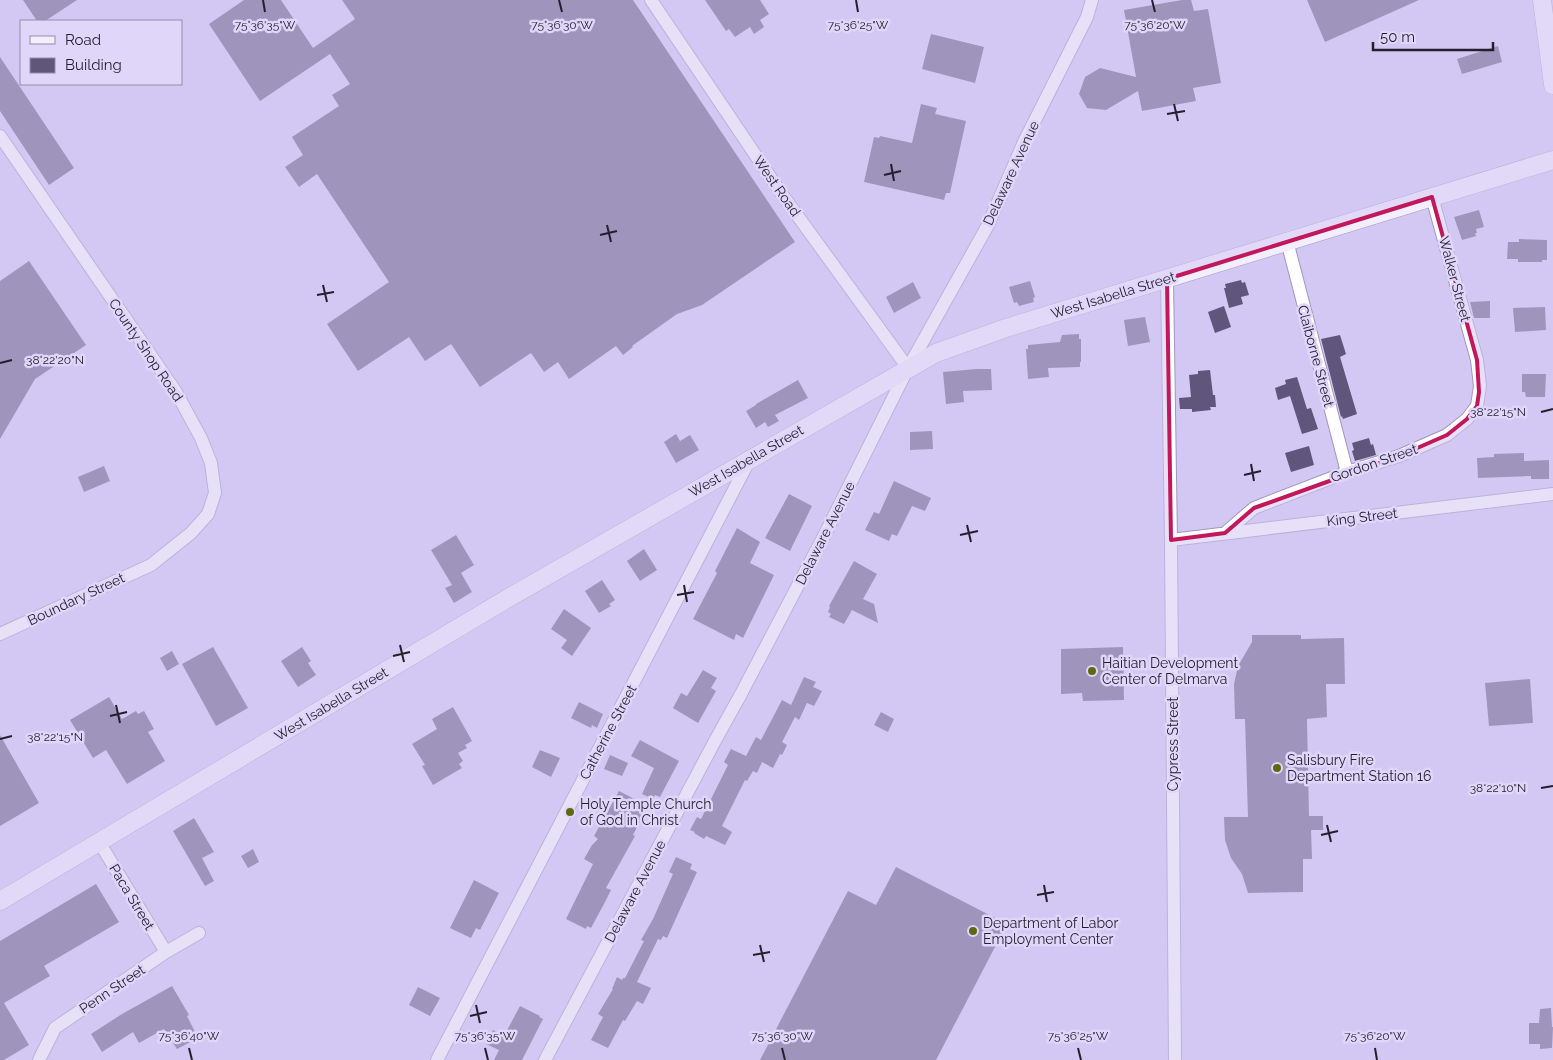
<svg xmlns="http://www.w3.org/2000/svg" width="1553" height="1060" font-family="Raleway,sans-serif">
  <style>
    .building { fill: #60567b }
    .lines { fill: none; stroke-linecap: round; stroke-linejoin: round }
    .street-casing { stroke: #a196bf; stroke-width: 14 }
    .secondary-casing { stroke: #a196bf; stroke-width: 19 }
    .street { stroke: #fff; stroke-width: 12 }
    .secondary { stroke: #f2eefc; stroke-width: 18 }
    .marked { fill: none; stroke: #c2185b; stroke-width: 4; stroke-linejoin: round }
    .ticks { fill: none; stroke: #231f2f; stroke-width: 2 }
    .poi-dot { fill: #5e690f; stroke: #dfd6f9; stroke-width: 2 }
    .labels { text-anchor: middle; stroke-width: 5; stroke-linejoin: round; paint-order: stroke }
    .street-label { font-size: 14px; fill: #231f2f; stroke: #dfd6f9 }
    .poi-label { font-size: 14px; fill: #231f2f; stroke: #dfd6f9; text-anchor: start }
    .ticks-label { font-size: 12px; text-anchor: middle; fill: #231f2f; stroke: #dfd6f9; stroke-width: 5; stroke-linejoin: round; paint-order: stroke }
  </style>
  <rect width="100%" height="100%" fill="#d3c8f3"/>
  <path class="building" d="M23 0H77L45 21H37Z
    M244 0H281L313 48 355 19 342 0H633L795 242 702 305 677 314 632 346 633 347 623 355 616 346 569 379 558 362 544 372 531 353 480 387 451 344 425 361 409 337 358 371 327 324 389 282 317 174 299 187 285 167 303 155 292 137 339 106 332 95 350 84 330 54 260 101 209 24Z
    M705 0H760L769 14 760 20 764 27 754 34 750 27 735 37 729 29 726 31Z
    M1182 0H1191L1194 11 1208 9 1221 83 1193 88 1196 101 1142 111 1138 91 1106 110 1087 108 1079 94 1085 77 1100 68 1136 77 1124 10Z
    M1307 0H1419L1325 42Z
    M931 34 984 47 975 83 922 69Z
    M1498 46 1502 62 1462 74 1457 59Z
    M0 57 74 168 49 185 0 111Z
    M921 104 937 108 935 114 966 121 950 193H946L944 200 864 182 874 137 879 138 880 136 912 143Z
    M1479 210 1484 227 1476 229 1477 233H1475L1476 236 1462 240 1454 217Z
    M1519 239 1547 240V260H1542V262H1518V259H1507L1508 242H1519Z
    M29 261 86 345 35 379 0 439V281Z
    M1241 280 1242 283 1245 282 1249 295 1241 297 1243 304 1229 308 1224 288H1226L1225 284Z
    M1030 281 1035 297 1033 298 1034 302 1019 306 1017 302 1014 303 1009 287Z
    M913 282 921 298 894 313 886 297Z
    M1490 301V318H1474L1470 302Z
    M1224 306 1231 327 1215 333 1208 312Z
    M1545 307 1546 330 1515 332 1513 308Z
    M1145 317 1150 342 1128 346 1124 320Z
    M1079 334V339H1081V362H1080V367L1048 368 1049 377 1028 379 1026 349H1028V345L1060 342 1062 335Z
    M1340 335 1346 354 1340 357 1357 414 1343 419 1342 416 1341 417 1321 339Z
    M976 369H991L992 390 963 391 964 402 946 404 943 372Z
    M1210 370 1213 395H1215L1216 407H1210L1211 410 1192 412V409H1180L1179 398 1191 397 1189 375 1198 374V371Z
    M1522 374H1546L1545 397H1526L1525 392H1522Z
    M1297 377 1307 409 1311 408 1318 429 1302 434 1290 396 1278 400 1275 388 1286 384 1285 380Z
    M798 380 808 398 775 415 779 421 768 427 765 422 756 428 746 411 756 405V404Z
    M932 431 933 449 910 450V432Z
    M676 434 680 441 690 435 699 450 676 463 664 442Z
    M1369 438 1371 445 1373 444 1376 455 1355 461 1352 451 1354 450 1352 443Z
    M1309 446 1314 465 1291 472 1285 453Z
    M1524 453V461L1549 460V479H1531V476L1478 478 1477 458 1494 457V454Z
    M104 466 110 481 84 492 78 477Z
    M894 481 931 498 925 511 912 506 897 536 892 534 889 541 865 530 874 512 879 514Z
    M789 494 812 506 790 551 765 538Z
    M737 528 760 542 750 563 774 575 743 638 736 634 734 640 693 619 717 573 715 571Z
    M456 535 474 565 461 573 472 592 454 603 445 588 452 585 431 550Z
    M644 549 657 570 640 581 627 561Z
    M854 561 877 574 863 599 874 604 878 623 852 610 844 624 829 617 831 614 828 612 830 607 829 606Z
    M602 580 615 600 609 604 611 606 599 613 585 591Z
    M564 609 591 628 572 656 561 648 567 640 551 629Z
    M1252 635H1301V639L1344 638 1345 684H1326L1327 717 1307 719 1309 816H1323V830H1311L1312 859H1303V892L1248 893 1242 874 1231 858 1225 840 1224 817H1248L1245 719H1235L1234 684 1238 666 1252 642Z
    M213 647 248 708 216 726 182 664Z
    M302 647 311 661 308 663 316 675 298 687 281 661Z
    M1123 647 1124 700 1083 701 1082 693 1061 694V649Z
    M172 651 179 664 167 671 160 658Z
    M703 670 717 678 711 688 716 691 698 723 673 708 681 693 687 696Z
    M804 677 816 682 813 687 822 691 814 706 807 703 799 720 795 717 782 742 787 745 782 755 780 754 773 768 762 762 757 773 753 771 747 781 745 780 722 826 732 832 725 845 706 836 704 839 694 833 695 832 690 830 697 817 701 819 728 765 724 762 731 749 746 756 756 737 761 740 782 700 791 705Z
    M1530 679 1533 723 1489 726 1485 683Z
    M109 697 122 719 136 711 138 714 144 711 154 729 148 732 165 761 127 784 106 750 93 758 70 720Z
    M579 702 603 714 597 728 592 725 591 728 571 718Z
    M453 707 472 741 465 745 467 748 458 753 463 761 459 764 462 768 433 785 422 766 425 765 412 744 437 729 432 719Z
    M881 712 894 719 888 732 874 725Z
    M0 735 39 803 0 826Z
    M640 740 679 761 660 797 655 795 653 799 642 794 654 768 631 756Z
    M540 750 560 758 551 777 532 767Z
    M610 755 628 763 622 776 604 769Z
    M619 791 648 806 633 835 635 836 606 888 611 890 605 902 591 928 587 926 586 929 566 919 593 864 584 859 592 845 598 839 594 836Z
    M194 818 214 852 202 858 214 881 205 886 173 831Z
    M253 849 259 862 248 868 241 856Z
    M676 857 692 864 690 869 697 872 667 938 663 936 661 940 658 939 637 982 651 988 643 1004 637 1001 625 1021 623 1020 608 1048 591 1040 603 1017 598 1014 613 989H612L617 977 622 980 623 978H625L644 941 641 940 653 919 673 874 669 872Z
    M896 867 1007 924 936 1060H760L848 891 876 905Z
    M474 880 499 893 480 930 476 928 471 938 450 928Z
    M96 884 119 922 44 966 50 976 4 1003 29 1045 4 1060H0V941Z
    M172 986 189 1015 187 1016 198 1038 177 1049 164 1029 139 1043 133 1032 102 1052 91 1034 122 1014Z
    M418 987 440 998 430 1016 409 1005Z
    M520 1006 540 1016 539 1017 543 1019 522 1060H494L499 1050 486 1044 493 1030 504 1036Z
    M1551 1008 1552 1027H1553L1552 1048 1540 1049V1044H1529V1023H1539L1540 1009Z"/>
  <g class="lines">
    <g class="street-casing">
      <path id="street" d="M651 0 781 193 908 368
        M0 136 176 392 201 438 211 463 215 493 208 514 191 533 151 565 0 634
        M1287 241 1347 472
        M1167 279 1171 540 1175 1060
        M1225 533 1254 508 1347 472 1399 456 1447 435 1467 419 1477 406 1480 386 1477 360 1432 197
        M1171 540 1553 494
        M99 842 166 952
        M39 1060 55 1028 166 952 199 933
        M437 1060 750 459
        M545 1060 716 739 741 694 826 532 908 368 988 225 1024 142 1087 17 1092 0"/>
    </g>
    <g class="secondary-casing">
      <path id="secondary" d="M1542 0 1553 85
        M0 901 510 597 936 353 1006 328 1553 160"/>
    </g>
    <use href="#street" class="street"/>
    <use href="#secondary" class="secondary"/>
  </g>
  <path d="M0 0H1553V1060H0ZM1432 197 1477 360 1479 392 1477 406 1467 419 1447 435 1399 456 1254 508 1225 533 1171 540 1167 279Z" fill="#d3c8f3" fill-opacity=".55" fill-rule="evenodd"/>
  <path class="marked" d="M1432 197 1477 360 1479 392 1477 406 1467 419 1447 435 1399 456 1254 508 1225 533 1171 540 1167 279Z"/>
  <path class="ticks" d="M263 0 265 12M559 0 562 12M856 0 858 12M1152 0 1155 12M1174 104 1178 121M1167 114 1185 111M891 164 894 181M884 175 901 171M607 225 611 242M600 235 617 231M323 285 327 302M317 295 334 292M0 363 12 360M1541 412 1553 409M1251 464 1254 481M1244 475 1261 471M967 525 971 542M960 535 978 531M684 585 687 602M677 595 694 592M400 645 404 662M393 656 410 652M116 705 120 723M110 716 127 712M0 739 12 736M1541 788 1553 786M1327 825 1331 842M1321 835 1338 831M1044 885 1047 902M1037 895 1054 892M760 945 764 962M753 955 770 952M476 1005 480 1023M470 1016 487 1012M189 1048 192 1060M485 1048 488 1060M782 1048 785 1060M1078 1048 1081 1060M1375 1048 1377 1060"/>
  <g class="poi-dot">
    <circle cx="1092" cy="671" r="5"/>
    <circle cx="1277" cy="768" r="5"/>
    <circle cx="570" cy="812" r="5"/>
    <circle cx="973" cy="931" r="5"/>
  </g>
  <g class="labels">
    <g class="street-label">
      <text transform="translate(1011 173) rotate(-65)" y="5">Delaware Avenue</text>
      <text transform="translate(777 186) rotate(55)" y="5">West Road</text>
      <text transform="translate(1455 279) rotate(75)" y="5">Walker Street</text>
      <text transform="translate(1113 295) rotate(-17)" y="5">West Isabella Street</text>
      <text transform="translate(146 350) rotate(56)" y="5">County Shop Road</text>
      <text transform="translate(1316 356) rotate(75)" y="5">Claiborne Street</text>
      <text transform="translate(746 461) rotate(-30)" y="5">West Isabella Street</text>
      <text transform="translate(1374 463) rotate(-19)" y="5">Gordon Street</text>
      <text transform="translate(1362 517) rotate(-7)" y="5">King Street</text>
      <text transform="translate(825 533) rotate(-63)" y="5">Delaware Avenue</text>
      <text transform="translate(76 599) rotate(-25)" y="5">Boundary Street</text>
      <text transform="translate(331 704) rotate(-31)" y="5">West Isabella Street</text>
      <text transform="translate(608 732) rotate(-62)" y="5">Catherine Street</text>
      <text transform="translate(1173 744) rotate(-90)" y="5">Cypress Street</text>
      <text transform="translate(635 891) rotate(-62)" y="5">Delaware Avenue</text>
      <text transform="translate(132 897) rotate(59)" y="5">Paca Street</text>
      <text transform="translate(112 989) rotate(-34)" y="5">Penn Street</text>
    </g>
    <g class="poi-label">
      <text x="1102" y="668">Haitian Development<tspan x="1102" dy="16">Center of Delmarva</tspan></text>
      <text x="1287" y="765">Salisbury Fire<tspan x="1287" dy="16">Department Station 16</tspan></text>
      <text x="580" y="809">Holy Temple Church<tspan x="580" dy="16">of God in Christ</tspan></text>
      <text x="983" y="928">Department of Labor<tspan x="983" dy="16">Employment Center</tspan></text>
    </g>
  </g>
  <g class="ticks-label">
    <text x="265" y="29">75°36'35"W</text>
    <text x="562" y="29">75°36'30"W</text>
    <text x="858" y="29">75°36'25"W</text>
    <text x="1155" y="29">75°36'20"W</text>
    <text x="55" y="364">38°22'20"N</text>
    <text x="1498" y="416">38°22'15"N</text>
    <text x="55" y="741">38°22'15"N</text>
    <text x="1498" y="792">38°22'10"N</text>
    <text x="189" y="1040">75°36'40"W</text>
    <text x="485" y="1040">75°36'35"W</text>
    <text x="782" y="1040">75°36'30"W</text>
    <text x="1078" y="1040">75°36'25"W</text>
    <text x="1375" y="1040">75°36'20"W</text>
  </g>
  <rect x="20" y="20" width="162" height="65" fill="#dfd6f9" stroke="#948da8"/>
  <rect x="30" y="36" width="25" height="8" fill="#f2eefc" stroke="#948da8"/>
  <text x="65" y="45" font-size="15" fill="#231f2f">Road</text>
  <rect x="30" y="58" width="25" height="15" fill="#60567b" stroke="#948da8"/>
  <text x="65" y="70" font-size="15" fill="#231f2f">Building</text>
  <path d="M1373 42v8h120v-8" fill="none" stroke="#231f2f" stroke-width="2.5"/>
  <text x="1380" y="42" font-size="15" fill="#231f2f" stroke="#dfd6f9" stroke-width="4" paint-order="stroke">50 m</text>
</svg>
